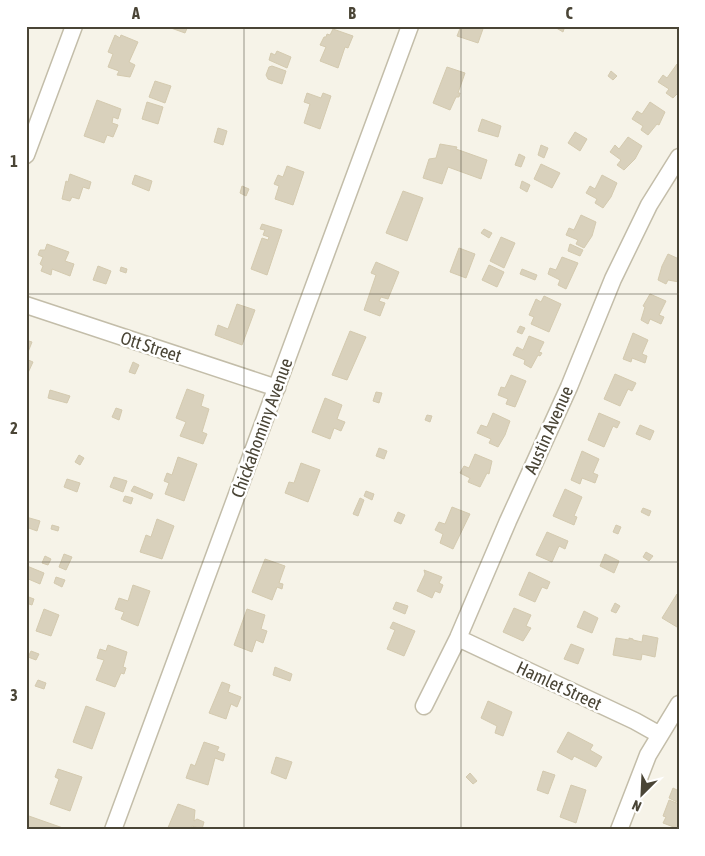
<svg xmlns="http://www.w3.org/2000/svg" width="705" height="856" font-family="'Asap Condensed',sans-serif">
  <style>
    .building { fill: #d9d1bc; stroke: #d4caaf }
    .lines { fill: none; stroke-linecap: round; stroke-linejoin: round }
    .minor-casing { stroke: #c3bda9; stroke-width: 19 }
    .minor { stroke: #fff; stroke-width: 16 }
    .grid { fill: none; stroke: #4a4536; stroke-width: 1; stroke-opacity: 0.55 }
    .labels { text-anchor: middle; stroke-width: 5; stroke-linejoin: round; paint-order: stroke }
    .street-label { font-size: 18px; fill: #4a4536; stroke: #fff }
    .neatline { fill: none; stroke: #4a4536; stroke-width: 2 }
    .grid-label { font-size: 16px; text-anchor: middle; font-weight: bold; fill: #4a4536 }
  </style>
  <rect width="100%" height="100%" fill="#f6f3e8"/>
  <path class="building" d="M171 26H188L185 33 171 28Z
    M461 26H484L478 43 457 36Z
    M553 26H565L563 32Z
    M333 29 353 36 348 48 345 47 338 68 320 61 326 47 320 45 324 37H326L327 34 330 35Z
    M115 35 120 38 121 35 138 42 129 62 135 65 130 77 117 75 119 71 108 67 113 54 108 52Z
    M277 51 291 57 287 68 269 60 271 53 275 55Z
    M677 64 679 92 673 98 666 93 669 89 658 82 663 75 667 78Z
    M272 66 286 71 282 84 268 79 266 75 269 67Z
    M447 67 465 73 458 93H460L459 97H456L450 110 433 103Z
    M611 71 617 76 613 80 608 76Z
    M155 81 171 86 165 103 149 97Z
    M307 93 321 98 323 93 331 96 320 129 304 123 310 104 304 102Z
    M97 100 121 109 118 119 113 117 112 123 118 125 113 137 107 135 104 143 84 136Z
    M147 102 163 107 158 124 142 119Z
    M650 102 665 112 659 125 657 124 648 135 641 130 643 126 632 119 637 111 642 114Z
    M482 119 501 126 498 137 478 131Z
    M218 128 227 131 223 145 214 142Z
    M575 132 587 139 580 151 568 143Z
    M628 137 642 146 635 159 624 170 617 165 621 160 610 152 615 145 619 149Z
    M440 144 457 147 456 149 487 160 481 179 448 167 442 184 423 178 429 159 436 158Z
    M541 145 548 148 544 158 538 155Z
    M519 154 525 157 521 167 515 165Z
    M541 164 560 173 552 188 534 179Z
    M287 166 304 172 293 205 275 199 279 186 274 184 278 175 283 177Z
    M70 174 91 182 89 189 83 187 79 199 72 197 70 201 62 199 66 181 68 182Z
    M135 175 152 181 149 191 132 184Z
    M602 175 617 183 611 197 603 208 595 203 597 199 586 193 590 186 595 189Z
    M522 181 530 185 527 192 520 188Z
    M242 186 249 189 246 196 240 193Z
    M403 191 423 198 407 241 386 233Z
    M581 215 596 222 592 236 584 248 576 244 578 240 566 235 569 228 574 230Z
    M262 224 282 230 267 275 251 269 262 238 268 240 269 237 263 235 265 230 260 229Z
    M484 229 492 233 489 238 481 233Z
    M501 237 515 243 504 268 490 261Z
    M47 244 69 252 65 261 74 264 70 276 52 269 51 275 41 271 43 266 40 264 43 257 38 255 40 250H45Z
    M570 244 583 250 580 256 568 251Z
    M459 248 475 254 466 278 450 272Z
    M668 254 679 259V282L668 280 666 284 658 280 662 266Z
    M562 257 578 263 566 289 558 285 560 280 548 274 550 268 556 270Z
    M376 262 399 272 388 299 381 297 379 301 385 303 380 316 364 310 376 275 371 273Z
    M489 265 504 272 497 287 482 280Z
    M98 266 111 271 106 284 93 280Z
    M121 267 127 269 126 273 120 271Z
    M522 269 537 275 535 280 520 274Z
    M650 294 666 301 659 315 664 317 661 324 650 319 648 324 641 320 645 307 643 306Z
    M544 296 561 304 549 332 531 324 534 317 529 315 536 299 541 302Z
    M237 304 255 310 242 345 215 335 218 325 228 329Z
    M520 326 525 328 522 334 517 332Z
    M350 331 366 337 347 380 332 375Z
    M633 333 648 340 642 354 647 356 645 363 632 358 631 362 623 359Z
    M529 336 544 342 539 352 542 353 540 356 538 355 531 368 524 364 525 360 513 355 517 347 523 350Z
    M26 340 32 342 26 357Z
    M26 359 33 362 27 375H26Z
    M133 362 139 365 135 374 129 372Z
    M615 374 636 383 632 391 628 389 620 406 604 399Z
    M511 375 526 381 515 407 506 404 508 399 498 395 501 387 505 388Z
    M187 389 204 395 201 406 209 409 202 432 207 434 203 444 180 436 186 422 176 418Z
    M50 390 70 396 67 403 48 398Z
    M376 392 382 393 379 403 373 401Z
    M325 398 342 405 337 419 345 422 341 431 334 428 330 439 312 432Z
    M116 408 122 410 119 420 112 417Z
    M493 413 510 421 505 435 498 447 489 443 491 439 477 433 481 425 487 427Z
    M599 413 620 422 617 428 613 426 604 447 588 440Z
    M427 415 432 416 430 422 425 420Z
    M640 425 654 431 650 440 636 434Z
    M379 448 387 451 384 459 376 456Z
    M582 451 599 459 593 473 598 475 595 483 582 478 580 484 571 480Z
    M475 454 492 461 489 474 487 473 480 487 468 482 470 478 460 473 464 466 469 468Z
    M79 455 84 458 80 465 75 462Z
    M178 457 197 464 184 501 165 494 169 483 164 481 167 473 172 475Z
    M301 463 320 470 308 502 285 493 289 482 294 483Z
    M114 477 127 481 123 492 110 487Z
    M67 479 80 483 77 492 64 487Z
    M134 486 153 494 151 499 131 491Z
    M565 489 582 497 574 516 577 517 574 525 553 516Z
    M366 491 374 494 372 500 364 496Z
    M125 496 133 498 131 504 123 501Z
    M360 498 364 500 358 516 353 514Z
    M452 507 470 514 453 549 440 543 443 534 435 530 439 522 445 524Z
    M643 508 651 511 649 516 641 512Z
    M398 512 405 515 401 524 394 521Z
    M26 517 40 521 37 531 26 527Z
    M157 519 174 526 162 559 140 552 146 535 151 537Z
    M52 525 59 527 58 531 51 529Z
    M616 525 621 527 618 534 613 532Z
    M547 532 568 541 565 549 559 546 552 562 536 555Z
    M646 552 653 556 649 561 643 557Z
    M64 554 72 557 66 570 59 567Z
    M605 554 619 561 614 573 600 566Z
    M45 556 51 559 48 565 42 563Z
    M265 559 285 566 279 583 283 584 282 589 277 587 272 600 252 592Z
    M27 566 44 573 40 584 26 578Z
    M424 570 442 577 439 583 443 585 440 593 435 591 432 598 417 591 425 574Z
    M529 572 550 582 547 589 542 587 535 602 519 595Z
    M56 577 65 580 62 587 54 583Z
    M133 585 150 591 138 626 121 619 124 612 115 609 119 598 128 601Z
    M677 594 679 625 677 627 662 618Z
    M26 596 34 599 32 605 26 603Z
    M396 602 408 606 405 614 393 609Z
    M615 603 620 606 616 613 611 611Z
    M514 608 531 615 526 626 531 628 523 641 503 632Z
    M44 609 59 615 51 636 36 631Z
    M247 609 265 615 261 629 267 631 263 643 256 640 252 652 234 645Z
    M584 611 598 618 592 633 577 627Z
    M393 622 415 631 404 656 387 649 395 630 390 628Z
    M643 635 658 638 655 657 642 654 641 660 613 655 616 638 629 640V638L633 639V640L642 642Z
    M571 644 584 649 578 664 564 659Z
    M108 645 127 652 123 667 126 668 124 674 121 673 115 687 96 680 104 660 97 658 100 649 106 651Z
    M31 651 39 654 36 660 28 657Z
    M275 667 292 674 290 681 273 675Z
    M38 680 46 683 44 689 35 686Z
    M222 682 230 685 228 692 241 697 237 707 231 704 226 719 209 713Z
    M488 701 512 712 503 736 495 733 497 726 481 718Z
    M86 706 105 713 92 749 73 742Z
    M568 732 593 745 590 750 602 757 596 767 574 756 572 760 557 752Z
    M204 742 219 747 217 751 225 754 223 761 215 758 208 785 186 778 191 764 195 766Z
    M276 757 292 762 286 779 271 773Z
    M58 769 82 777 70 811 50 804 59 779 55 777Z
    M543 771 555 775 548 794 537 790Z
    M470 773 477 781 473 784 466 777Z
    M571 785 586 790 576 823 560 817Z
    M673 788 679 791V803L669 798Z
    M669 800 679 804V829L663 823 666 817 663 816Z
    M178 804 195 810 194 821 197 819 204 822 202 829 192 826 191 830H167Z
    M26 815 63 828V830H26Z"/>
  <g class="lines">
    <g class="minor-casing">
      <path id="minor" d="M26 155 74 26
        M26 305 277 388
        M458 638 635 721 660 735
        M424 706 458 638 508 521 569 387 613 279 649 205 679 157
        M113 830 410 26
        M619 830 648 755 679 704"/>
    </g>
    <use href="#minor" class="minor"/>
  </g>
  <path class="grid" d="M244 26V830M461 26V830M26 294H679M26 562H679"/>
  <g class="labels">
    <g class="street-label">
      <text transform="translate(151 347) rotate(18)" y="6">Ott Street</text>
      <text transform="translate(262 428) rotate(-70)" y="6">Chickahominy Avenue</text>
      <text transform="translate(549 430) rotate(-66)" y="6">Austin Avenue</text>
      <text transform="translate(559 686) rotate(25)" y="6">Hamlet Street</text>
    </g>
  </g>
  <rect width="705" height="856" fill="none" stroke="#ffffff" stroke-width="55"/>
  <g transform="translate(642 794) rotate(204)" stroke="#ffffff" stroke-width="4" paint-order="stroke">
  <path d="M0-4L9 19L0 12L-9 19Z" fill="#4a4536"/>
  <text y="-8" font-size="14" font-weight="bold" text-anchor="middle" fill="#4a4536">N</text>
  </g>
  <rect x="28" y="28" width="650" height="800" class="neatline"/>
  <g class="grid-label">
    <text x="136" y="19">A</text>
    <text x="352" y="19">B</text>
    <text x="569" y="19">C</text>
    <text x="14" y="167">1</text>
    <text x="14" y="434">2</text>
    <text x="14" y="701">3</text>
  </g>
</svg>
